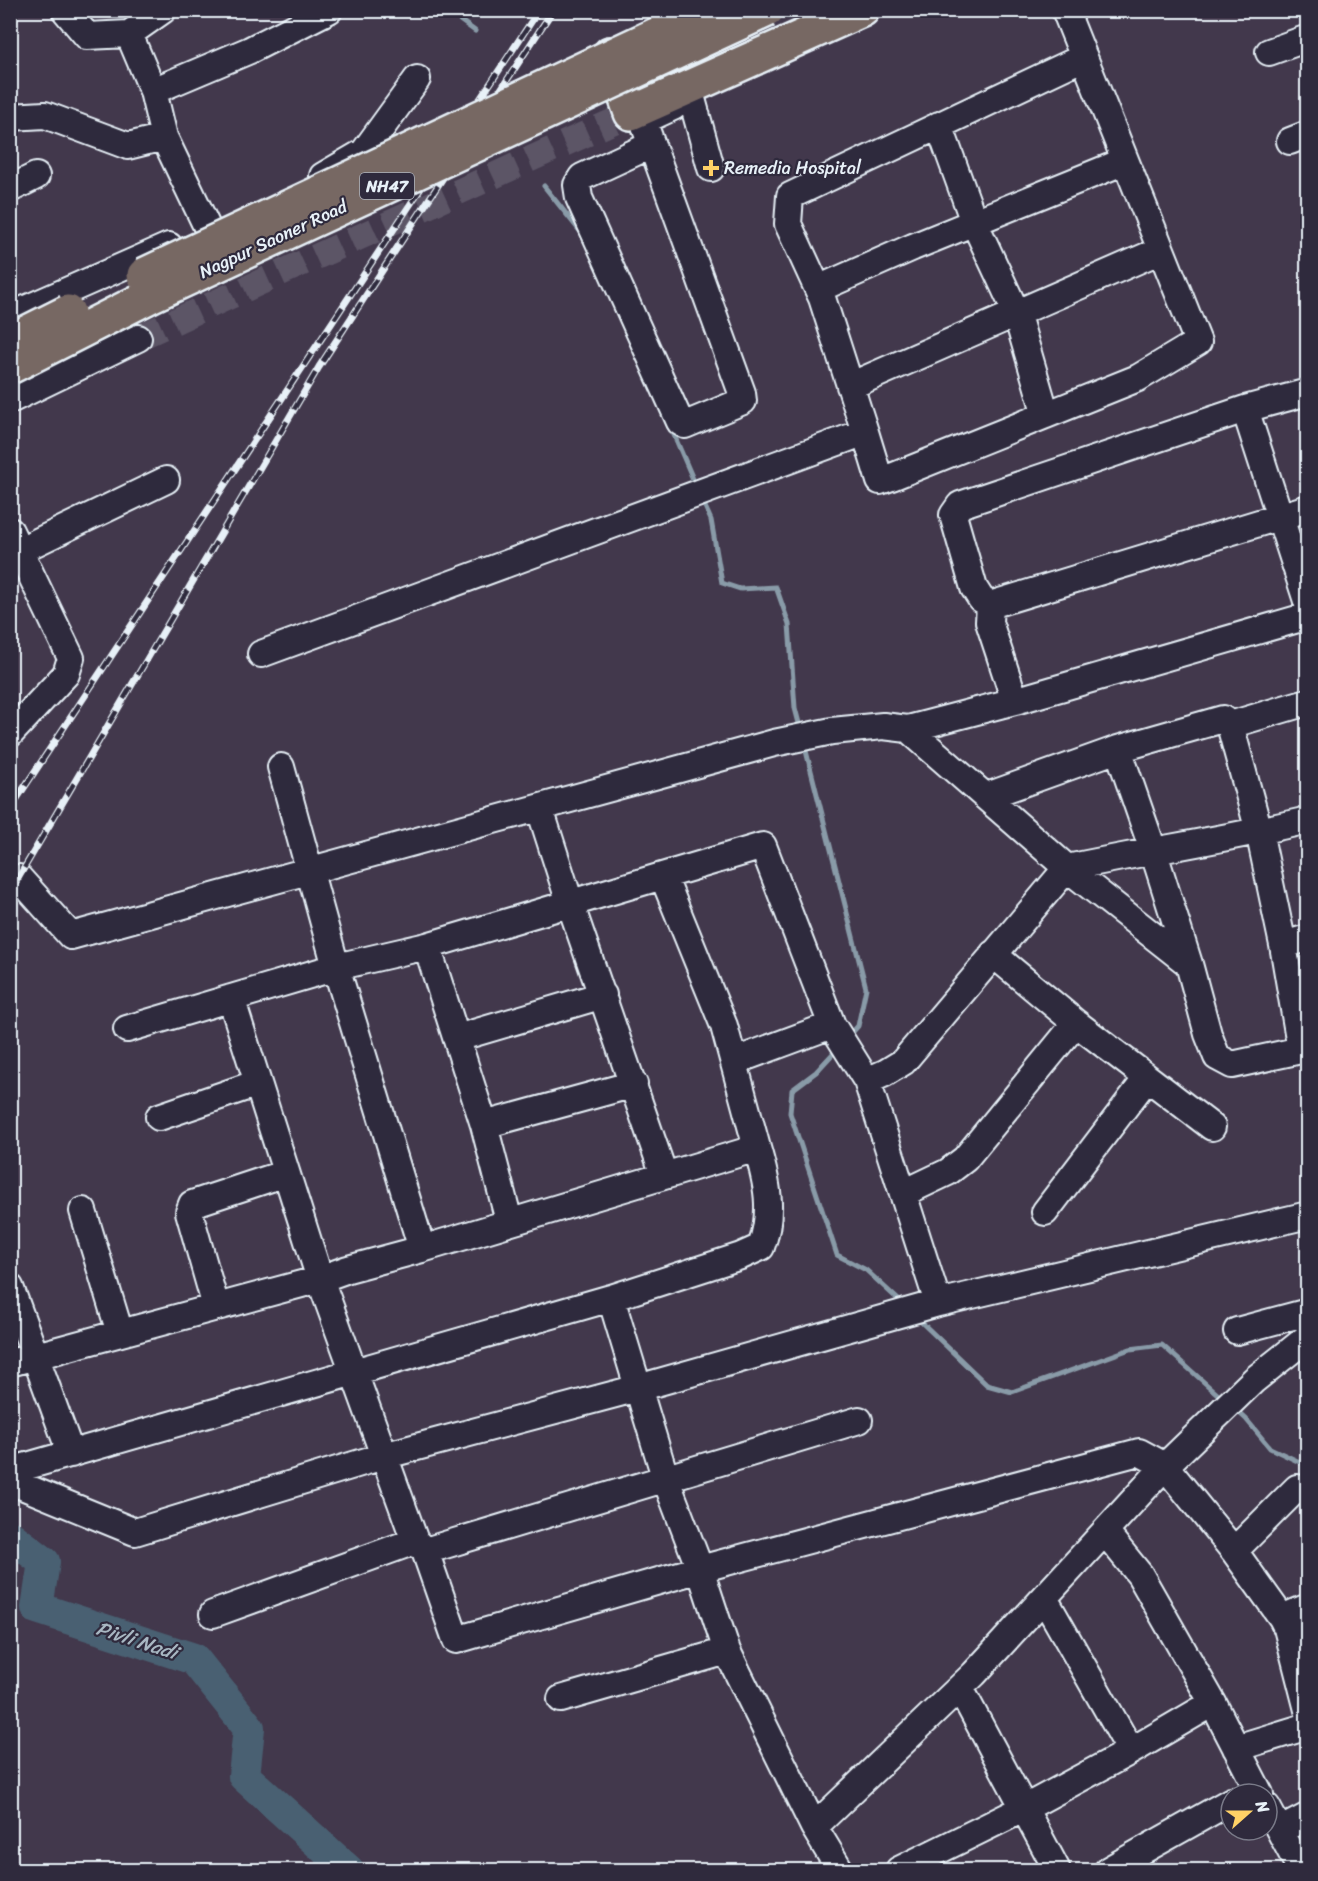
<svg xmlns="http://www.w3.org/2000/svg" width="1318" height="1881" font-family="Sriracha,sans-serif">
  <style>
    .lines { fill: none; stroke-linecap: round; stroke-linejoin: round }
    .stream { stroke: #899ba8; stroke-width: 5 }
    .river { stroke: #496172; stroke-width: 32 }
    .minor-tunnel { stroke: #5b5466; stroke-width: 26; stroke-dasharray: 26 13; stroke-linecap: butt }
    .minor-casing { stroke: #e8f1f8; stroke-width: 30 }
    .major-casing { stroke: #e8f1f8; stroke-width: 38 }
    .minor { stroke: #2f2a3d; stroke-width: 26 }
    .major { stroke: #776864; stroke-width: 33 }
    .rail-casing { stroke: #e8f1f8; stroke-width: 7 }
    .rail { stroke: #2f2a3d; stroke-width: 4.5; stroke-dasharray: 14; stroke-linecap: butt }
    .highway-bridge-casing { stroke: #e8f1f8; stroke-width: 38; stroke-linecap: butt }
    .highway-bridge { stroke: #776864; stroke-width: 33 }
    .poi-dot { fill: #ffd166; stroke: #2f2a3d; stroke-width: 2 }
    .labels { text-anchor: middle; stroke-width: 4.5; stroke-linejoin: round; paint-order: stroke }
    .shield { fill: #2f2a3d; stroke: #b0b5c0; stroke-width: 1.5 }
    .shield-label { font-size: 16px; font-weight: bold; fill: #e8f1f8 }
    .poi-label { font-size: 18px; fill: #e8f1f8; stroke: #2f2a3d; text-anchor: start }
    .street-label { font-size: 18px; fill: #e8f1f8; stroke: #2f2a3d }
    .water-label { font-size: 20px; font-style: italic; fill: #a8b7c2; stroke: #2f2a3d }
  </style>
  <rect width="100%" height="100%" fill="#42384c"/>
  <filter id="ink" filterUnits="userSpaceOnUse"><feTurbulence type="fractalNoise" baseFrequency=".0167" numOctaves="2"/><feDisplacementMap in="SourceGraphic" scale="12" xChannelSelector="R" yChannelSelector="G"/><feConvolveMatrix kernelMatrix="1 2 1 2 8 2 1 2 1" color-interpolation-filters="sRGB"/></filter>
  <g filter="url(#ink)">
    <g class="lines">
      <path class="stream" d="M446 10 475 31
        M544 186 583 235
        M671 428 696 486
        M702 500 711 520 722 583 740 589 776 587 789 624 795 708 801 731
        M804 743 866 988 858 1026 849 1036
        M839 1047 816 1072 792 1090 790 1113 837 1255 866 1270 904 1305
        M917 1318 987 1385 1012 1392 1130 1349 1162 1345 1223 1399
        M1235 1409 1246 1419 1270 1448 1308 1466"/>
      <path class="river" d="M10 1536 44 1562 37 1608 194 1659 249 1728 244 1776 348 1870"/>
      <path class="minor-tunnel" d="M138 338 614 121"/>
      <g class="minor-casing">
        <path id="minor" d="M65 10 87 36 129 34
          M163 10 129 34 153 91 164 137 208 229
          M1269 52 1308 38
          M153 91 250 50 329 10
          M692 99 711 168
          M10 117 45 115 128 146 164 137
          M939 125 974 222 1016 312 1046 415
          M1290 141 1308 134
          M651 145 582 177 577 185 579 198 680 422 685 425 743 401 742 393 646 129 645 123 647 119 673 107
          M323 176 364 152 417 79
          M10 189 36 176
          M818 289 913 247 1125 161
          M10 316 169 246
          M850 386 1161 250
          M10 400 138 338
          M1245 409 1308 604
          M865 432 822 298 788 224 790 196 1084 57
          M10 531 71 658 66 674 10 734
          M10 555 166 480
          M990 605 981 599 974 588 953 515 960 505 1245 409 1308 392
          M261 654 865 432 880 481 894 476 1138 378 1198 342 1065 10
          M1015 701 989 622 990 605 1308 508
          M1230 725 1307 702
          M1118 749 1153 850 1189 964
          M281 767 336 967 422 1249
          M987 796 1118 749 1223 719 1230 725 1259 831 1283 945 1301 1050 1232 1065 1217 1057 1208 1034 1189 964 1067 868C1147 851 1228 839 1308 820
          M540 809 570 903 664 1175
          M663 876 724 1026 757 1148
          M19 878 71 936 774 743 832 731 883 726 908 729 1015 701 1308 616
          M1283 945 1308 938
          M427 946 484 1125 509 1221
          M993 954 1076 1023 1212 1127
          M231 998 320 1279 415 1541 425 1551 456 1640 700 1569 1139 1452 1165 1466 1234 1551 1282 1618 1287 1628 1308 1710
          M127 1029 336 967 427 946 763 846 832 1025 867 1081 938 1303
          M457 1038 603 995
          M735 1061 832 1025
          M867 1081 885 1073 903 1062 1067 868 908 729
          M159 1117 258 1083
          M484 1125 634 1084
          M904 1193 948 1172 965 1159 1076 1023
          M83 1211 120 1333
          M1045 1212 1147 1078
          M10 1287 71 1454
          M611 1298 666 1480 700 1569 727 1651 814 1827 840 1870
          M216 1307 189 1212 192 1204 286 1173
          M1237 1331 1308 1312
          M10 1363 320 1279 348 1269 422 1249 757 1148C767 1182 774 1212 761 1247L741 1256 611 1298 10 1471
          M10 1481 135 1532 383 1456 638 1388 938 1303 1308 1215
          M1105 1532 1140 1575 1213 1703 1260 1794
          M425 1551 859 1420
          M1234 1551 1297 1488
          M1044 1598 1131 1751 1213 1703
          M213 1614 415 1541
          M1282 1618 1308 1607
          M960 1688 1057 1870
          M561 1699 727 1651
          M1236 1748 1308 1726
          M1267 1807 1301 1870
          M814 1827 974 1674 1165 1466 1254 1380 1308 1337
          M1281 1830 1308 1816
          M899 1870 1025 1808 1131 1751
          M1108 1870 1231 1801"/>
      </g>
      <g class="major-casing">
        <path id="major" d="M610 54 631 113 862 10"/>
      </g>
      <use href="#minor" class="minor"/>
      <use href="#major" class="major"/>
      <g class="rail-casing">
        <path id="rail" d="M10 809 539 10
          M10 892 319 367 553 10"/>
      </g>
      <use href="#rail" class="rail"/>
      <g class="highway-bridge-casing">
        <path id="highway-bridge" d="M144 275 709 10
          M10 341 68 312
          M10 367 152 295 767 10"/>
      </g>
      <use href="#highway-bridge" class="highway-bridge"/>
    </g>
  </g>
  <path class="poi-dot" d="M708 159h6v6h6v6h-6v6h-6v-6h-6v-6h6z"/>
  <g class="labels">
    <rect class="shield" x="360" y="173" width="54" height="26" rx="4.5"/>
    <g class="shield-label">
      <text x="387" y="192">NH47</text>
    </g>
    <g class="poi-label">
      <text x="724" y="174">Remedia Hospital</text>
    </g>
    <g class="street-label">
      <text transform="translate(273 239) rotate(-25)" y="6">Nagpur Saoner Road</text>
    </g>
    <g class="water-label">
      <text transform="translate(137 1640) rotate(18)" y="7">Pivli Nadi</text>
    </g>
  </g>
  <rect width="1318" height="1881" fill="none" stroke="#2f2a3d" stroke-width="36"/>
  <rect x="18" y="18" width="1282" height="1845" fill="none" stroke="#e8f1f8" stroke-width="2" filter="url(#ink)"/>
  <g transform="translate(1249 1812) rotate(69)"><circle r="28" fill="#2f2a3d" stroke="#797a88" stroke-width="1.5"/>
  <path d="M0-4.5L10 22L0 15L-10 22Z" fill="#ffd166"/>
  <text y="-9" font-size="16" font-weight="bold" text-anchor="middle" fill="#e8f1f8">N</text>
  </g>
</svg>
